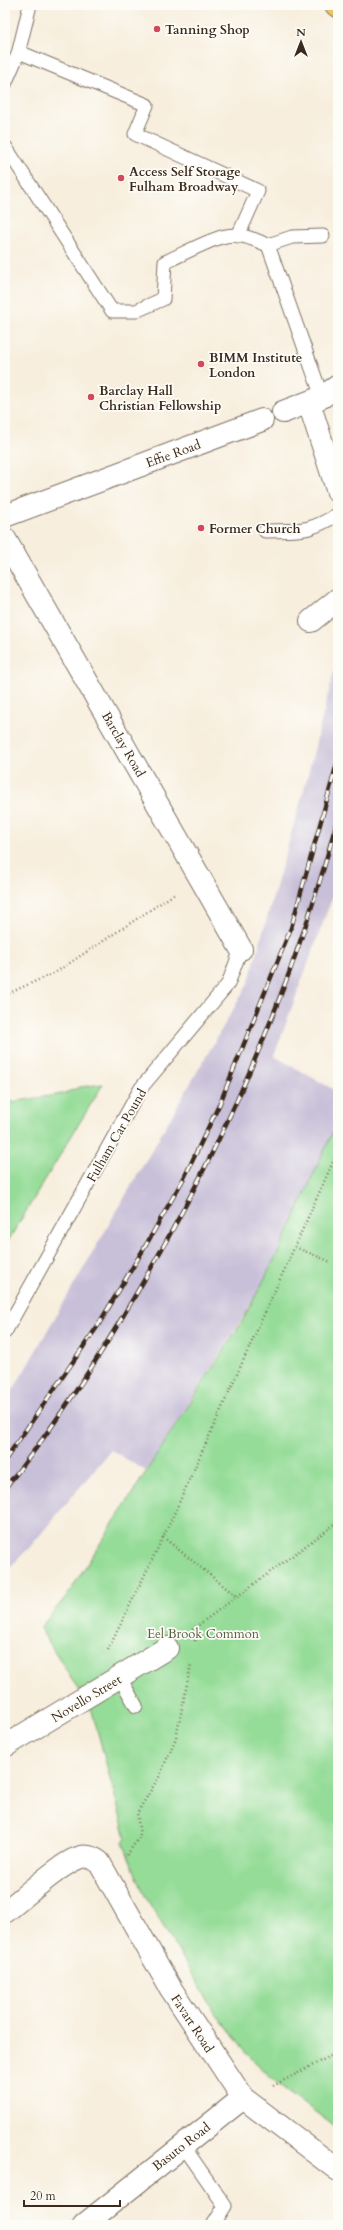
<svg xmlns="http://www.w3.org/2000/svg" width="343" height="2230" font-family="Cardo,serif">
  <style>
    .railway { fill: #c8bfd8 }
    .park { fill: #94dc97; stroke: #68835a }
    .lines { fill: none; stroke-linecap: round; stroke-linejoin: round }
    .service-casing { stroke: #7d6f61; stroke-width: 15 }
    .minor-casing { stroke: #7d6f61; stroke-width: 24 }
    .primary-casing { stroke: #7d6f61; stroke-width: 24 }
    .path { stroke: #7d6f61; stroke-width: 2.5; stroke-dasharray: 1 3; stroke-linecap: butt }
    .service { stroke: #fff; stroke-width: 13 }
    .minor { stroke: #fff; stroke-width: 22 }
    .primary { stroke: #ecc569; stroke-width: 22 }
    .rail-casing { stroke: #3b2a1e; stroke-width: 4.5 }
    .rail { stroke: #fdfcf7; stroke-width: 3; stroke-dasharray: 9; stroke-linecap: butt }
    .poi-dot { fill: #d1495b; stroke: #fdfcf7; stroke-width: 1.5 }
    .labels { text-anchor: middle; stroke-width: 3.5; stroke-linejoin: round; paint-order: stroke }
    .poi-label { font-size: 13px; font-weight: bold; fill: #3b2a1e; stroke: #fdfcf7; text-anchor: start }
    .street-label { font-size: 13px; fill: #3b2a1e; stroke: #fdfcf7 }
    .park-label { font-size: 13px; fill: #565f42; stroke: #fdfcf7 }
  </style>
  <rect width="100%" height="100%" fill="#fdfcf7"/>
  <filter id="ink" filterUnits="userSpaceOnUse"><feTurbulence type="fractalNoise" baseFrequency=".025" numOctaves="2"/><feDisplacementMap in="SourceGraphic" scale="8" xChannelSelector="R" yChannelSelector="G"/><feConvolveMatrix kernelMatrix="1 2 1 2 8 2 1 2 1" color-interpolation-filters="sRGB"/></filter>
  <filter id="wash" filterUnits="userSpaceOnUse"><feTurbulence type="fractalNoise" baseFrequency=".012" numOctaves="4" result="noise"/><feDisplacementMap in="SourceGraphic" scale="16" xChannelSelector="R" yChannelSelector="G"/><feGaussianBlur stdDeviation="0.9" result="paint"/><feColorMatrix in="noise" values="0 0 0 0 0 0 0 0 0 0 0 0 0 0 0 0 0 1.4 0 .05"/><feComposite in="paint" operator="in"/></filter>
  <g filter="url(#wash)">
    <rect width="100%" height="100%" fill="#f7eedd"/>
    <path class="railway" d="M338 655V882L274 1056 338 1092V1120L313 1180 256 1297 146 1471 111 1450 30 1547 5 1572V1404L248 984 305 786Z"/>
    <path class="park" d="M103 1084 5 1246V1103L62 1094 80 1087Z
      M338 1120V2129L278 2084 248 2055 217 2015 145 1896 123 1843 126 1838 125 1834 92 1711 40 1628 68 1594 243 1320 281 1247Z"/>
  </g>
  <g filter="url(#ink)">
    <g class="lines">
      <g class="service-casing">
        <path id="service" d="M19 52 147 105 135 134 258 191 238 236
          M5 84 18 54 30 5
          M5 146 112 311H136L163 299 165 262C179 256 212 238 226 236 241 233 255 240 268 245L322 397
          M268 245 292 237 323 236
          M265 531C300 530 308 533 338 514
          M5 1332 141 1088 228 984 241 949
          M120 1678 136 1706
          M182 2144 225 2206 213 2225"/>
      </g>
      <g class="minor-casing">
        <path id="minor" d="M309 403 338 492
          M283 412 322 397 338 386
          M5 516 262 420
          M5 539 241 949
          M311 621 338 599
          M5 1746 167 1648
          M5 1912C22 1899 60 1864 78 1858 85 1855 93 1857 99 1862L171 1989 243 2098 338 2170
          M84 2225 243 2098"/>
      </g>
      <g class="primary-casing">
        <path id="primary" d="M336 5 338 6"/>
      </g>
      <path class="path" d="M5 995 56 972 176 893
        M295 1247 331 1262
        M163 1537 236 1596
        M189 1632 338 1522
        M195 1641 197 1626
        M108 1650 168 1527 338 1151
        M127 1855 140 1836 137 1813 159 1777 176 1738 191 1664
        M273 2086 338 2052"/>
      <use href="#service" class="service"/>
      <use href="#minor" class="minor"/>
      <use href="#primary" class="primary"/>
      <g class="rail-casing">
        <path id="rail" d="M5 1460 97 1327 146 1245 185 1176 220 1103 291 928 338 760
          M5 1488C54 1428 97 1361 136 1294 224 1145 294 985 338 817"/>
      </g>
      <use href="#rail" class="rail"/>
    </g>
  </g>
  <g class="poi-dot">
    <circle cx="157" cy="29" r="4"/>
    <circle cx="121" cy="178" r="4"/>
    <circle cx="201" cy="364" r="4"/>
    <circle cx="91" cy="397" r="4"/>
    <circle cx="201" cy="528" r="4"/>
  </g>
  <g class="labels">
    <g class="poi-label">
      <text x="165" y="34">Tanning Shop</text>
      <text x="129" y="176">Access Self Storage<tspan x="129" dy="15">Fulham Broadway</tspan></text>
      <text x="209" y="362">BIMM Institute<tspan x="209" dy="15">London</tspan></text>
      <text x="99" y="395">Barclay Hall<tspan x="99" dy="15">Christian Fellowship</tspan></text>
      <text x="209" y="533">Former Church</text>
    </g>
    <g class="street-label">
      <text transform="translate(173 453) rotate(-20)" y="5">Effie Road</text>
      <text transform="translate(124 744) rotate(60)" y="5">Barclay Road</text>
      <text transform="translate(116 1135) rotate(-60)" y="5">Fulham Car Pound</text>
      <text transform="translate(86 1698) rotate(-31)" y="5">Novello Street</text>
      <text transform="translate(193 2023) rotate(57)" y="5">Favart Road</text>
      <text transform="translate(181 2146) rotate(-38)" y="5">Basuto Road</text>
    </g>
    <g class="park-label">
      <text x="203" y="1638">Eel Brook Common</text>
    </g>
  </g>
  <rect width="343" height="2230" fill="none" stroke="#fdfcf7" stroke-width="20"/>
  <g transform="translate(301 42)" stroke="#fdfcf7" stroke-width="3" paint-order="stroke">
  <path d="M0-3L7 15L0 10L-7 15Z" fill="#3b2a1e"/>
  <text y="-6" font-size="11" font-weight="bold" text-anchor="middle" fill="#3b2a1e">N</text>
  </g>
  <path d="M24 2200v6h96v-6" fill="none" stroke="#3b2a1e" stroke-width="2"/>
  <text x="30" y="2200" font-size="12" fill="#3b2a1e" stroke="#fdfcf7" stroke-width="3" paint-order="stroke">20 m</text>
</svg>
